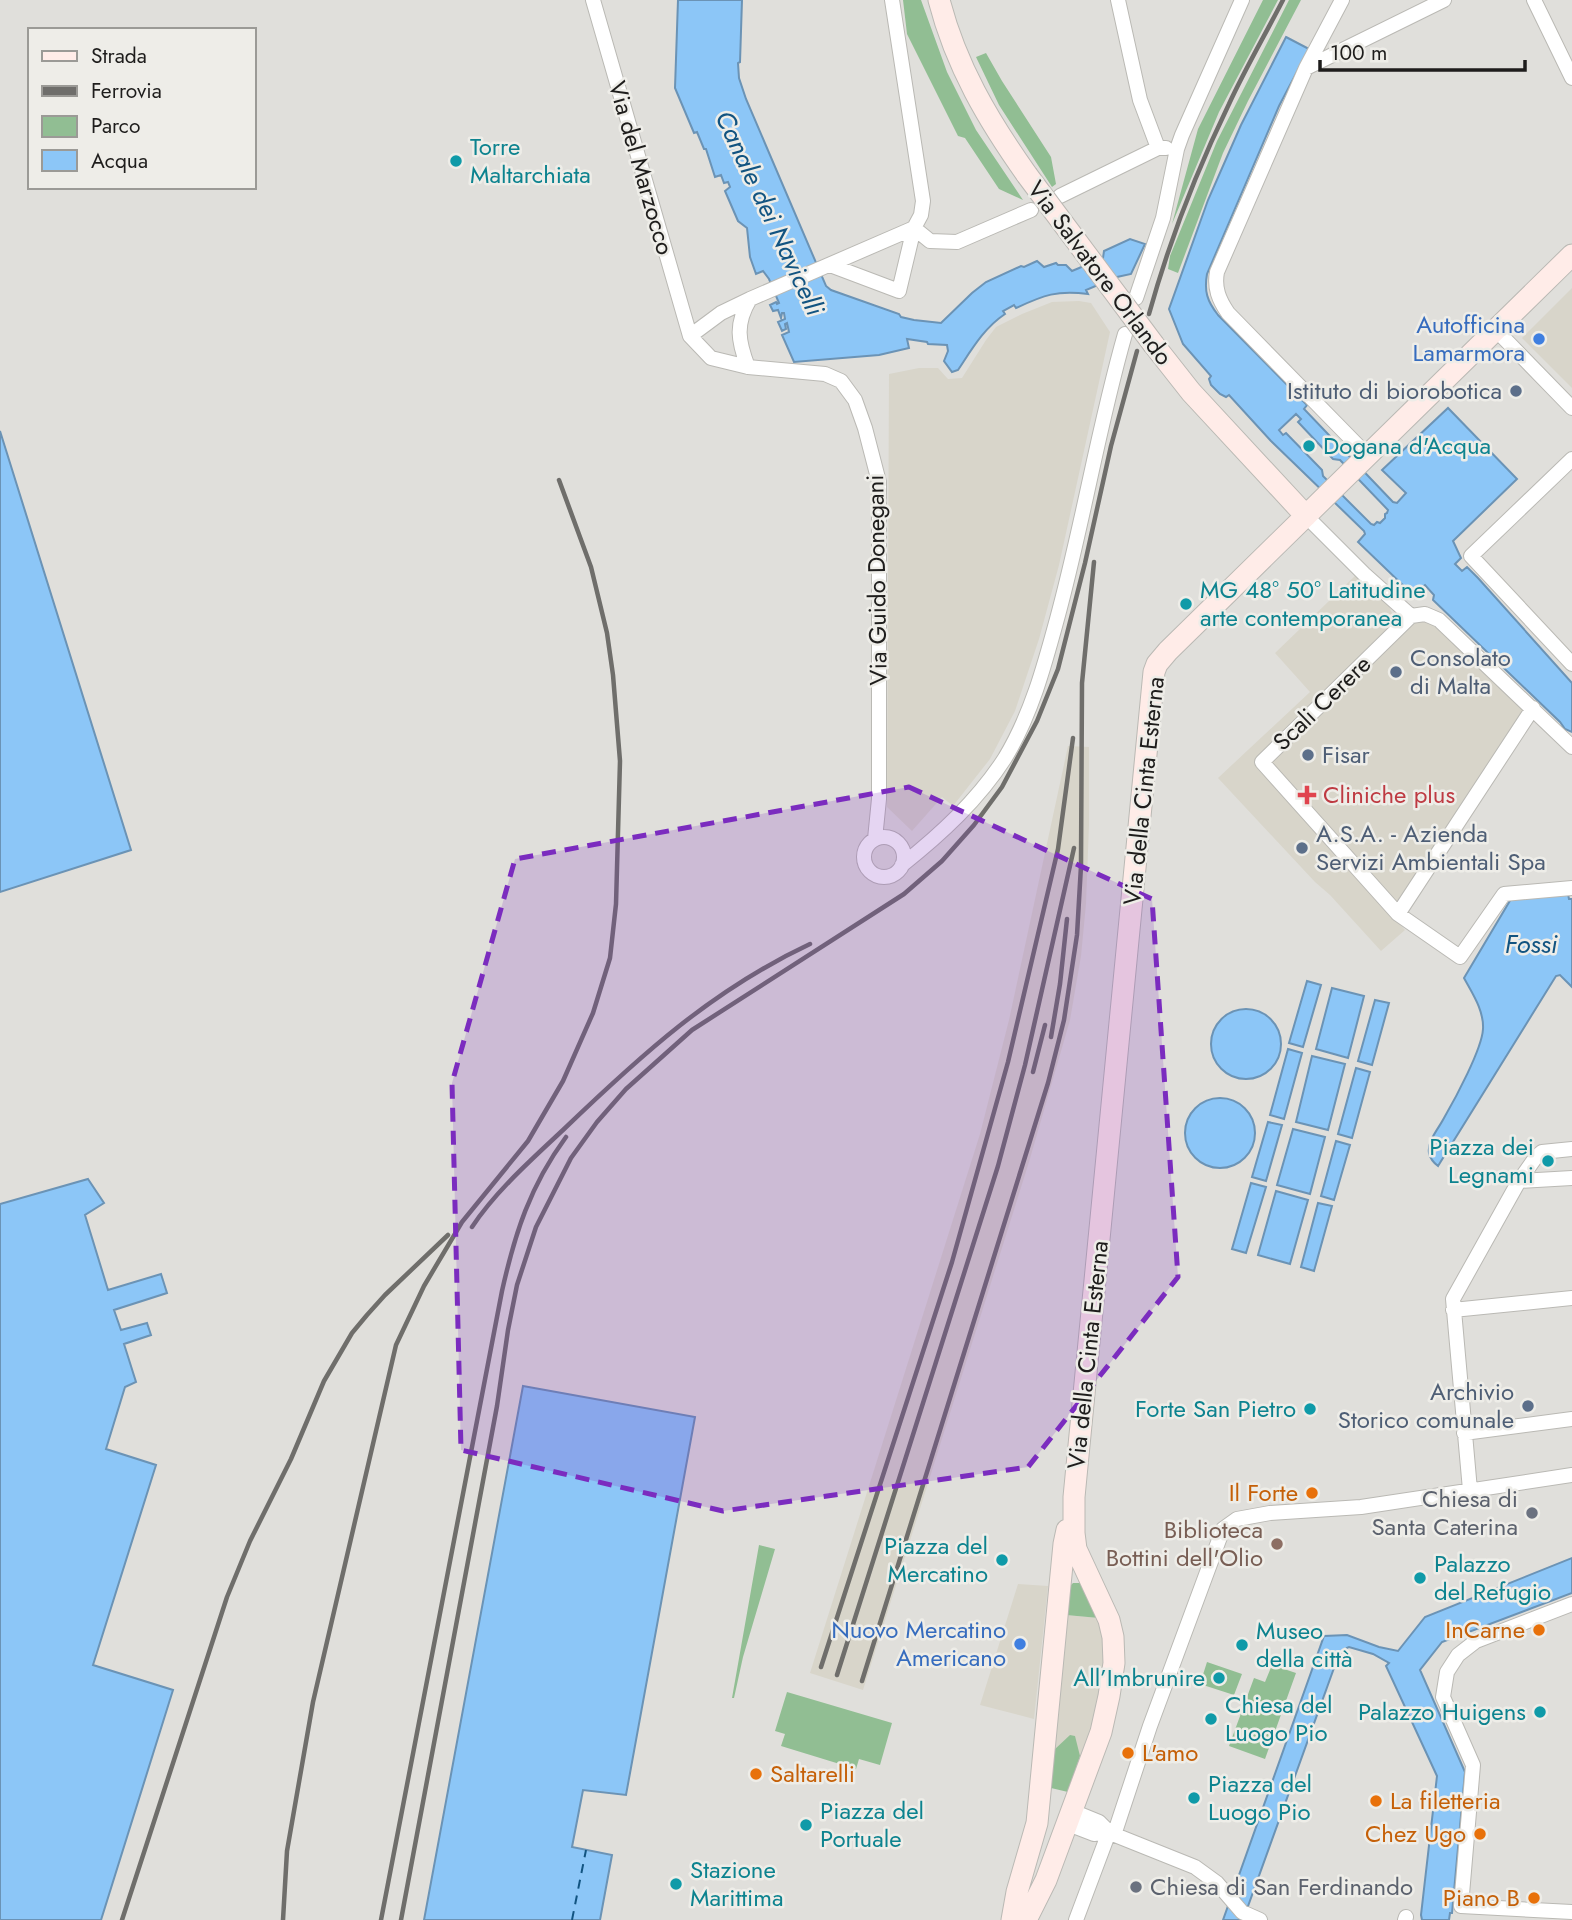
<svg xmlns="http://www.w3.org/2000/svg" width="1572" height="1920" font-family="Jost,sans-serif">
  <style>
    .built { fill: #d8d5ca }
    .green { fill: #91be93 }
    .water { fill: #8cc6f7; stroke: #6b93b5; stroke-width: 2; fill-rule: evenodd }
    .lines { fill: none; stroke-linecap: round; stroke-linejoin: round }
    .ferry { stroke: #125481; stroke-width: 2; stroke-dasharray: 9 7; stroke-linecap: butt }
    .street-casing { stroke: #bab9b4; stroke-width: 16 }
    .secondary-casing { stroke: #bab9b4; stroke-width: 23 }
    .street { stroke: #fff; stroke-width: 14 }
    .secondary { stroke: #ffece8; stroke-width: 21 }
    .rail { stroke: #6f6e6b; stroke-width: 4.5 }
    .secondary-bridge-casing { stroke: #bab9b4; stroke-width: 23; stroke-linecap: butt }
    .secondary-bridge { stroke: #ffece8; stroke-width: 21 }
    .marked { fill: #7b2cbf; fill-opacity: 0.2; stroke: #7b2cbf; stroke-width: 5; stroke-dasharray: 14 9; stroke-linejoin: round }
    .culture-dot { fill: #0f9aa8; stroke: #eeede8; stroke-width: 2.5 }
    .shop-dot { fill: #3f7fe0; stroke: #eeede8; stroke-width: 2.5 }
    .service-dot { fill: #5c6f8a; stroke: #eeede8; stroke-width: 2.5 }
    .health-dot { fill: #e0444e; stroke: #eeede8; stroke-width: 2.5 }
    .food-dot { fill: #e8710a; stroke: #eeede8; stroke-width: 2.5 }
    .worship-dot { fill: #6b7280; stroke: #eeede8; stroke-width: 2.5 }
    .education-dot { fill: #8d6e63; stroke: #eeede8; stroke-width: 2.5 }
    .labels { text-anchor: middle; stroke-width: 5; stroke-linejoin: round; paint-order: stroke }
    .culture-label { font-size: 24px; fill: #0d838f; stroke: #eeede8; text-anchor: start }
    .street-label { font-size: 24px; fill: #1e1d1c; stroke: #eeede8 }
    .shop-label { font-size: 24px; fill: #366cbe; stroke: #eeede8; text-anchor: end }
    .service-label { font-size: 24px; fill: #4e5e75; stroke: #eeede8; text-anchor: start }
    .health-label { font-size: 24px; fill: #be3a42; stroke: #eeede8; text-anchor: start }
    .food-label { font-size: 24px; fill: #c56008; stroke: #eeede8; text-anchor: end }
    .worship-label { font-size: 24px; fill: #5b616d; stroke: #eeede8; text-anchor: end }
    .education-label { font-size: 24px; fill: #785e54; stroke: #eeede8; text-anchor: end }
    .water-label { font-size: 26px; font-style: italic; fill: #125481; stroke: #eeede8 }
  </style>
  <rect width="100%" height="100%" fill="#e0dfdb"/>
  <path class="built" d="M1572 288V388L1522 338Z
    M1079 301 1091 303 1110 332 1059 565 1039 639 1015 711 990 759 953 806 942 797 912 831 887 807 889 374 919 368H938L948 379 962 378 986 340 996 327 1022 314 1052 302Z
    M1356 575 1389 606 1396 623 1429 621 1529 715 1398 909 1328 845 1405 930 1381 951 1330 895 1315 882 1218 778 1310 692 1275 653Z
    M1068 746 1089 747V825L1086 904 1081 956 1070 1020 1029 1162 863 1690 810 1673 980 1134 1009 1020Z
    M1018 1584 1048 1586 1034 1719 980 1705Z
    M1064 1615 1100 1618 1106 1643 1104 1691 1080 1761 1051 1757Z"/>
  <path class="green" d="M903 0H921L947 72 976 130 1023 200 999 189 965 138 958 136 907 34Z
    M1263 0H1278L1219 112 1172 224 1198 129Z
    M1289 0H1301L1248 101 1223 153 1178 273 1168 269 1170 256 1217 141Z
    M986 53 1002 81 1051 157 1056 184 1052 187 999 105 976 57Z
    M759 1545 775 1549 743 1657 734 1698H732Z
    M1073 1583H1080L1083 1586 1099 1618 1066 1615 1069 1587Z
    M1207 1662 1242 1674 1234 1695 1200 1684Z
    M1272 1665 1296 1673 1265 1759 1229 1746 1254 1678 1265 1682Z
    M787 1692 892 1723 880 1765 859 1759 856 1769 781 1746 785 1734 775 1731Z
    M1070 1735 1075 1736 1080 1756 1068 1792 1051 1788 1054 1750Z"/>
  <path class="water" d="M678 0H742L740 62 738 63 739 78 746 99 826 286 831 290 899 314 901 317 914 320 941 323 972 293 986 282 1021 266 1024 267 1037 261 1044 267 1056 263 1058 265H1066L1072 271 1103 258 1104 251 1130 239 1145 244 1131 274 1117 277 1086 290 1088 294C1057 290 1044 295 1016 308L1014 305 1003 311 1005 314C984 328 972 349 958 370L952 372 944 361 948 351 947 345 928 344 927 342 907 339 909 348 879 355 794 362 782 335 789 332 787 323 785 324 786 329 782 331 778 322 785 319 784 313H782L781 318 778 310 773 311 770 305 776 302 777 304 779 303 769 279 763 271 756 274 750 257 747 228 738 221 725 191 730 187 728 182 724 183 721 175 715 177 706 149H704L697 132 694 133 675 88Z
    M1286 37 1309 49 1279 106 1207 274C1204 291 1207 301 1218 315L1307 405 1304 409 1393 502 1397 503 1406 493 1382 470 1448 408 1517 479 1453 541 1461 558 1455 564 1462 571 1467 567 1478 578 1572 683V732L1565 729 1560 722 1433 600 1434 595 1425 585 1416 592H1410L1358 542 1365 534 1364 531 1271 441 1229 395 1226 397 1220 394 1211 385 1209 379 1211 376 1183 344 1169 309 1208 200 1241 125ZM1296 414 1301 419 1298 422 1333 459 1340 460 1388 510 1387 513 1385 514V518L1380 523 1377 522 1374 525 1371 524 1323 476 1322 470 1286 433 1283 435 1279 430Z
    M0 431 131 850 0 892Z
    M1568 894 1569 899H1572V987L1560 975 1556 976 1438 1166C1434 1163 1430 1158 1429 1153 1427 1141 1439 1128 1444 1118 1455 1099 1482 1049 1483 1029 1484 1010 1472 993 1464 978L1511 899Z
    M1307 981 1321 985 1303 1047 1289 1043Z
    M1332 988 1364 996 1348 1058 1316 1049Z
    M1375 1000 1389 1003 1372 1065 1358 1061Z
    M1211 1044a35 35 0 1 1 70 0a35 35 0 1 1-70 0Z
    M1288 1049 1302 1053 1284 1119 1270 1115Z
    M1312 1056 1345 1064 1328 1130 1296 1122Z
    M1356 1068 1370 1072 1352 1138 1338 1134Z
    M1185 1133a35 35 0 1 1 70 0a35 35 0 1 1-70 0Z
    M1268 1122 1282 1125 1266 1181 1252 1177Z
    M1293 1129 1325 1137 1310 1194 1277 1185Z
    M1336 1141 1350 1145 1334 1200 1321 1196Z
    M88 1179 104 1203 85 1215 108 1290 161 1274 167 1293 114 1310 121 1330 147 1323 151 1335 124 1344 136 1382 125 1387 106 1449 156 1465 93 1665 173 1690 101 1920H0V1204Z
    M1251 1183 1266 1187 1246 1253 1232 1249Z
    M1276 1191 1308 1200 1290 1264 1258 1255Z
    M1318 1203 1332 1206 1314 1271 1301 1267Z
    M523 1386 695 1417 626 1795 583 1790 572 1847 612 1855 600 1920H424Z
    M1572 1558V1593L1442 1642 1420 1670 1465 1772 1452 1913H1450L1449 1920H1422L1421 1915 1437 1776 1386 1666 1389 1663 1373 1654 1349 1647 1344 1649 1338 1657 1243 1920H1223L1324 1636 1347 1635 1379 1647 1398 1651 1425 1617Z"/>
  <g class="lines">
    <path class="ferry" d="M572 1920 586 1850"/>
    <g class="street-casing">
      <path id="street" d="M593 0 690 336 711 358 748 367 825 374 841 381 855 400 865 428 879 482V799L875 839
        M1118 0 1140 100 1158 148
        M1342 0 1306 68 1217 272C1214 288 1219 300 1228 313L1367 455
        M1534 0 1572 78
        M1306 68 1444 0
        M1060 196 1158 148H1166
        M914 228 930 241 957 242 1031 210
        M830 265 899 291 914 228 921 215 923 201 892 0
        M1136 298 1163 218 1177 149 1182 135 1242 0
        M1496 330 1572 408
        M690 336 721 313 750 299
        M748 367C738 341 735 324 750 299L914 228
        M1572 459 1471 556 1572 664
        M1306 516 1364 574 1411 616
        M1411 616 1262 762 1398 914 1460 957 1504 894 1572 888
        M1411 616 1425 614 1439 620 1572 747
        M864 857a20 20 0 1 1 40 0a20 20 0 1 1-40 0Z
        M902 865C941 834 978 800 1005 758 1031 715 1044 667 1057 619 1083 524 1098 428 1125 334
        M1398 914 1533 708
        M1519 1181 1572 1178
        M1453 1310 1572 1298
        M1464 1433 1572 1419
        M1470 1490 1453 1299 1519 1181 1536 1157 1542 1152 1572 1149
        M1572 1604 1476 1641 1458 1655 1447 1672 1443 1697 1473 1765 1461 1906 1572 1912
        M1072 1811 1099 1822 1110 1833 1195 1867 1217 1883 1242 1912 1260 1920
        M1068 1824 1094 1834 1109 1832
        M1114 1835 1150 1726 1223 1529 1237 1519 1270 1513 1361 1507 1572 1475
        M1076 1920 1109 1832
        M1405 1920 1406 1917"/>
    </g>
    <g class="secondary-casing">
      <path id="secondary" d="M939 0C956 66 988 120 1027 175
        M1154 345 1191 392 1306 516
        M1012 1920 1017 1892 1037 1823 1064 1544 1067 1530
        M1026 1920 1046 1880 1101 1732 1109 1696 1114 1663 1113 1637 1109 1620 1076 1549 1074 1533V1497L1154 672 1157 664 1168 651 1572 255"/>
    </g>
    <use href="#street" class="street"/>
    <use href="#secondary" class="secondary"/>
    <path class="rail" d="M1149 314C1169 242 1196 172 1229 104 1245 69 1265 35 1283 0
      M1051 1037 1060 984 1067 919
      M1033 1072 1045 1025
      M472 1227C496 1191 531 1160 563 1130 640 1056 712 990 810 944
      M821 1667 952 1262 1008 1062 1058 849 1073 738
      M837 1675 998 1166 1025 1065 1074 848
      M862 1681 1048 1083 1064 1020 1077 935 1081 866 1082 683 1094 562
      M122 1920 227 1597 250 1541 291 1459 324 1381 352 1333 367 1315 385 1295 448 1235
      M283 1920 287 1851 313 1702 396 1345 424 1286 462 1222 528 1141 563 1081 593 1013 610 958 616 904 620 761 613 675 607 633 591 567 559 480
      M381 1920 502 1291C515 1233 530 1186 566 1137
      M401 1920 497 1406 508 1330 517 1285 536 1227 571 1158 597 1122 626 1089 692 1030 904 894 942 861 974 825 1002 787 1037 721 1058 669 1085 563 1111 446 1137 351"/>
    <g class="secondary-bridge-casing">
      <path id="secondary-bridge" d="M1027 175 1154 345"/>
    </g>
    <use href="#secondary-bridge" class="secondary-bridge"/>
  </g>
  <path class="marked" d="M909 787 1152 899 1178 1277 1028 1467 723 1511 461 1450 452 1083 515 859Z"/>
  <g class="culture-dot">
    <circle cx="456" cy="161" r="7"/>
    <circle cx="1309" cy="446" r="7"/>
    <circle cx="1186" cy="604" r="7"/>
    <circle cx="1548" cy="1161" r="7"/>
    <circle cx="1310" cy="1409" r="7"/>
    <circle cx="1002" cy="1560" r="7"/>
    <circle cx="1420" cy="1578" r="7"/>
    <circle cx="1242" cy="1645" r="7"/>
    <circle cx="1219" cy="1678" r="7"/>
    <circle cx="1540" cy="1712" r="7"/>
    <circle cx="1211" cy="1719" r="7"/>
    <circle cx="1194" cy="1798" r="7"/>
    <circle cx="806" cy="1825" r="7"/>
    <circle cx="676" cy="1884" r="7"/>
  </g>
  <g class="shop-dot">
    <circle cx="1539" cy="339" r="7"/>
    <circle cx="1020" cy="1644" r="7"/>
  </g>
  <g class="service-dot">
    <circle cx="1516" cy="391" r="7"/>
    <circle cx="1396" cy="672" r="7"/>
    <circle cx="1308" cy="755" r="7"/>
    <circle cx="1302" cy="848" r="7"/>
    <circle cx="1528" cy="1406" r="7"/>
  </g>
  <path class="health-dot" d="M1303.5 784.5h7v7h7v7h-7v7h-7v-7h-7v-7h7z"/>
  <g class="food-dot">
    <circle cx="1312" cy="1493" r="7"/>
    <circle cx="1539" cy="1630" r="7"/>
    <circle cx="1128" cy="1753" r="7"/>
    <circle cx="756" cy="1774" r="7"/>
    <circle cx="1376" cy="1801" r="7"/>
    <circle cx="1480" cy="1834" r="7"/>
    <circle cx="1534" cy="1898" r="7"/>
  </g>
  <g class="worship-dot">
    <circle cx="1532" cy="1513" r="7"/>
    <circle cx="1136" cy="1887" r="7"/>
  </g>
  <circle class="education-dot" cx="1277" cy="1544" r="7"/>
  <g class="labels">
    <g class="culture-label">
      <text x="470" y="155">Torre<tspan x="470" dy="28">Maltarchiata</tspan></text>
      <text x="1323" y="454">Dogana d'Acqua</text>
      <text x="1200" y="598">MG 48° 50° Latitudine<tspan x="1200" dy="28">arte contemporanea</tspan></text>
      <text x="1534" y="1155" text-anchor="end">Piazza dei<tspan x="1534" dy="28">Legnami</tspan></text>
      <text x="1296" y="1417" text-anchor="end">Forte San Pietro</text>
      <text x="988" y="1554" text-anchor="end">Piazza del<tspan x="988" dy="28">Mercatino</tspan></text>
      <text x="1434" y="1572">Palazzo<tspan x="1434" dy="28">del Refugio</tspan></text>
      <text x="1256" y="1639">Museo<tspan x="1256" dy="28">della città</tspan></text>
      <text x="1205" y="1686" text-anchor="end">All’Imbrunire</text>
      <text x="1225" y="1713">Chiesa del<tspan x="1225" dy="28">Luogo Pio</tspan></text>
      <text x="1526" y="1720" text-anchor="end">Palazzo Huigens</text>
      <text x="1208" y="1792">Piazza del<tspan x="1208" dy="28">Luogo Pio</tspan></text>
      <text x="820" y="1819">Piazza del<tspan x="820" dy="28">Portuale</tspan></text>
      <text x="690" y="1878">Stazione<tspan x="690" dy="28">Marittima</tspan></text>
    </g>
    <g class="street-label">
      <text transform="translate(641 168) rotate(74)" y="8">Via del Marzocco</text>
      <text transform="translate(1100 273) rotate(53)" y="8">Via Salvatore Orlando</text>
      <text transform="translate(877 580) rotate(-91)" y="8">Via Guido Donegani</text>
      <text transform="translate(1322 703) rotate(-44)" y="8">Scali Cerere</text>
      <text transform="translate(1144 791) rotate(-84)" y="8">Via della Cinta Esterna</text>
      <text transform="translate(1088 1355) rotate(-84)" y="8">Via della Cinta Esterna</text>
    </g>
    <g class="shop-label">
      <text x="1525" y="333">Autofficina<tspan x="1525" dy="28">Lamarmora</tspan></text>
      <text x="1006" y="1638">Nuovo Mercatino<tspan x="1006" dy="28">Americano</tspan></text>
    </g>
    <g class="service-label">
      <text x="1502" y="399" text-anchor="end">Istituto di biorobotica</text>
      <text x="1410" y="666">Consolato<tspan x="1410" dy="28">di Malta</tspan></text>
      <text x="1322" y="763">Fisar</text>
      <text x="1316" y="842">A.S.A. - Azienda<tspan x="1316" dy="28">Servizi Ambientali Spa</tspan></text>
      <text x="1514" y="1400" text-anchor="end">Archivio<tspan x="1514" dy="28">Storico comunale</tspan></text>
    </g>
    <g class="health-label">
      <text x="1323" y="803">Cliniche plus</text>
    </g>
    <g class="food-label">
      <text x="1298" y="1501">Il Forte</text>
      <text x="1525" y="1638">InCarne</text>
      <text x="1142" y="1761" text-anchor="start">L'amo</text>
      <text x="770" y="1782" text-anchor="start">Saltarelli</text>
      <text x="1390" y="1809" text-anchor="start">La filetteria</text>
      <text x="1466" y="1842">Chez Ugo</text>
      <text x="1520" y="1906">Piano B</text>
    </g>
    <g class="worship-label">
      <text x="1518" y="1507">Chiesa di<tspan x="1518" dy="28">Santa Caterina</tspan></text>
      <text x="1150" y="1895" text-anchor="start">Chiesa di San Ferdinando</text>
    </g>
    <g class="education-label">
      <text x="1263" y="1538">Biblioteca<tspan x="1263" dy="28">Bottini dell'Olio</tspan></text>
    </g>
    <g class="water-label">
      <text transform="translate(770 213) rotate(65)" y="9">Canale dei Navicelli</text>
      <text x="1531" y="953">Fossi</text>
    </g>
  </g>
  <rect x="28" y="28" width="228" height="161" fill="#eeede8" stroke="#9b9a96" stroke-width="2"/>
  <rect x="42" y="51" width="35" height="10" fill="#ffece8" stroke="#9b9a96" stroke-width="2"/>
  <text x="91" y="63" font-size="21" fill="#1e1d1c">Strada</text>
  <rect x="42" y="86" width="35" height="10" fill="#6f6e6b" stroke="#9b9a96" stroke-width="2"/>
  <text x="91" y="98" font-size="21" fill="#1e1d1c">Ferrovia</text>
  <rect x="42" y="116" width="35" height="21" fill="#91be93" stroke="#9b9a96" stroke-width="2"/>
  <text x="91" y="133" font-size="21" fill="#1e1d1c">Parco</text>
  <rect x="42" y="150" width="35" height="21" fill="#8cc6f7" stroke="#9b9a96" stroke-width="2"/>
  <text x="91" y="168" font-size="21" fill="#1e1d1c">Acqua</text>
  <path d="M1320 60v10h205v-10" fill="none" stroke="#1e1d1c" stroke-width="3.5"/>
  <text x="1330" y="60" font-size="21" fill="#1e1d1c" stroke="#eeede8" stroke-width="5" paint-order="stroke">100 m</text>
</svg>
